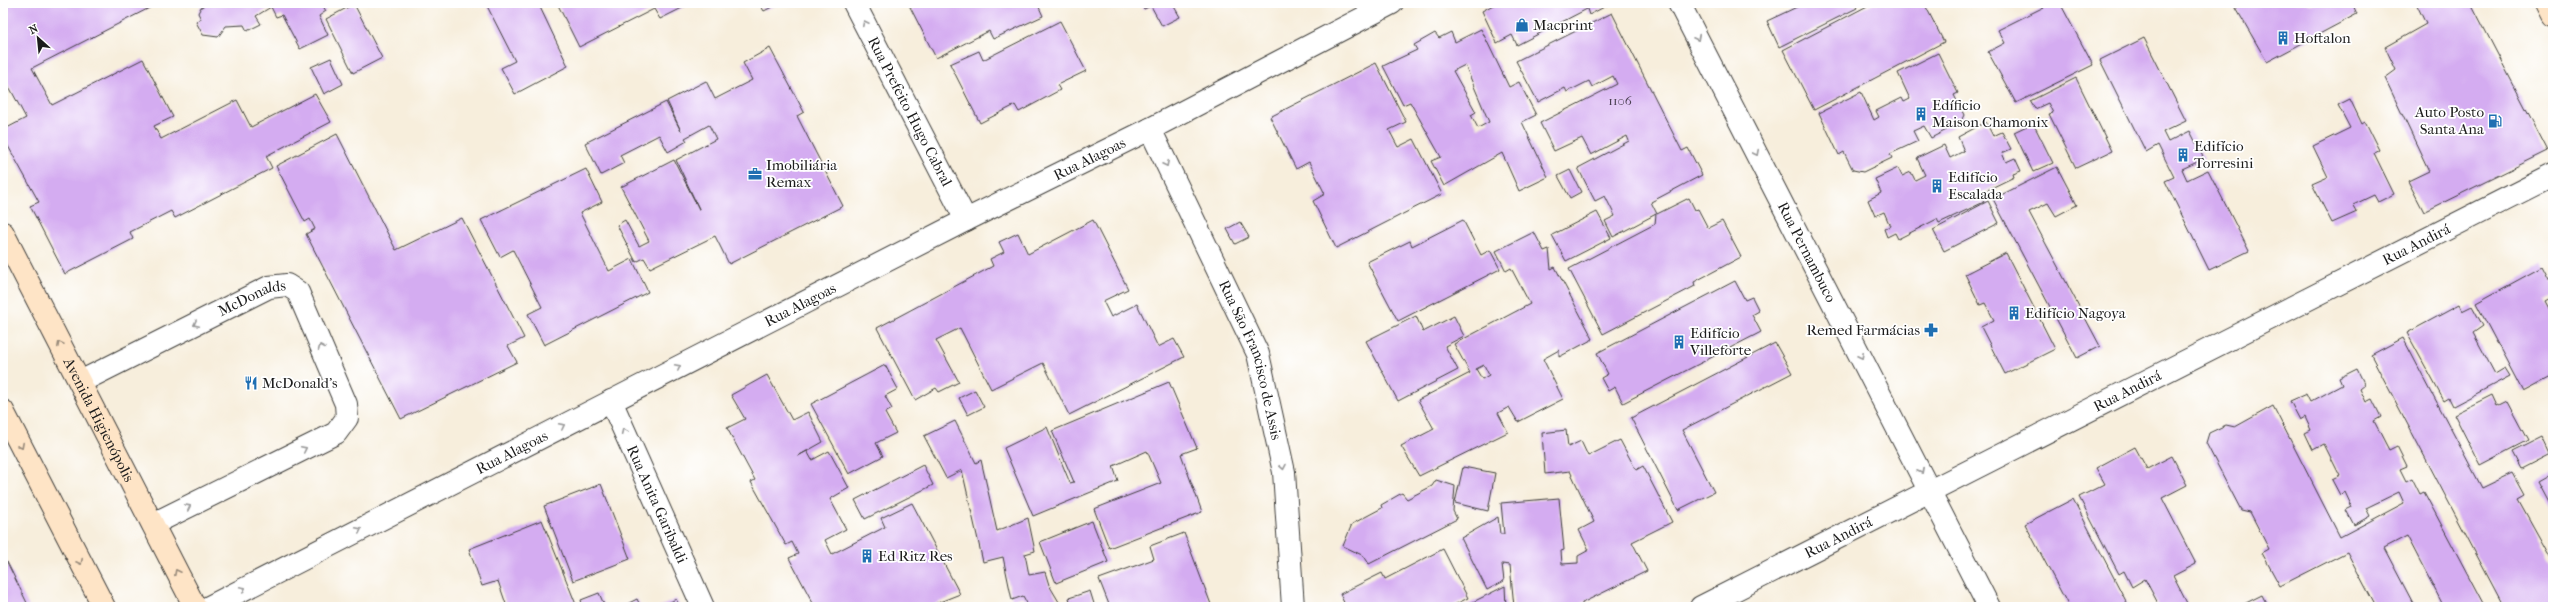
<svg xmlns="http://www.w3.org/2000/svg" width="2556" height="610" font-family="'IM FELL French Canon',serif">
  <style>
    .building { fill: #d4acf1; fill-rule: evenodd }
    .lines { fill: none; stroke-linecap: round; stroke-linejoin: round }
    .service-casing { stroke: #3d3c39; stroke-width: 24 }
    .minor-casing { stroke: #3d3c39; stroke-width: 24 }
    .tertiary-casing { stroke: #3d3c39; stroke-width: 24 }
    .secondary-casing { stroke: #3d3c39; stroke-width: 24 }
    .service { stroke: #fff; stroke-width: 22 }
    .minor { stroke: #fff; stroke-width: 22 }
    .tertiary { stroke: #fff; stroke-width: 22 }
    .secondary { stroke: #fee4c6; stroke-width: 22 }
    .oneway { stroke: #999 }
    .oneway2 { stroke: #988a7a }
    .labels { text-anchor: middle; stroke-width: 3.5; stroke-linejoin: round; paint-order: stroke }
    .number-label { font-size: 13px; fill: #4a4051 }
    .poi-label { font-size: 15px; fill: #1c1c1c; stroke: #fff; text-anchor: start }
    .street-label { font-size: 15px; fill: #1c1c1c; stroke: #fff }
  </style>
  <rect width="100%" height="100%" fill="#fff"/>
  <filter id="ink" filterUnits="userSpaceOnUse"><feTurbulence type="fractalNoise" baseFrequency=".025" numOctaves="2"/><feDisplacementMap in="SourceGraphic" scale="8" xChannelSelector="R" yChannelSelector="G"/><feConvolveMatrix kernelMatrix="1 2 1 2 8 2 1 2 1" color-interpolation-filters="sRGB"/></filter>
  <filter id="wash" filterUnits="userSpaceOnUse"><feTurbulence type="fractalNoise" baseFrequency=".012" numOctaves="4" result="noise"/><feDisplacementMap in="SourceGraphic" scale="16" xChannelSelector="R" yChannelSelector="G"/><feGaussianBlur stdDeviation="0.9" result="paint"/><feColorMatrix in="noise" values="0 0 0 0 0 0 0 0 0 0 0 0 0 0 0 0 0 1.4 0 .05"/><feComposite in="paint" operator="in"/></filter>
  <g filter="url(#wash)">
    <rect width="100%" height="100%" fill="#f7eedc"/>
    <g id="blocks">
      <path class="building" d="M3 3H159L32 68 52 105 143 59 173 117 154 126 161 139 237 100 251 127 315 94 331 122 266 156 272 168 175 218 171 211 130 232 133 239 65 274 30 206 39 202 3 137V130L26 118 5 79 3 80Z
        M204 3H321L326 11 319 16 328 35 300 49 282 15 276 17 271 7 256 16 261 24 247 31 244 25 226 26 218 37 203 35 196 22 201 19 198 13 201 7 205 5Z
        M492 3H538L568 66 515 94 501 68 515 61 487 6Z
        M557 3H692L660 19 654 9 579 47Z
        M759 3H780L764 11Z
        M908 3H1042L1038 5 1043 16 993 39 989 31 936 58Z
        M1141 3H1172L1180 17 1162 26 1151 6 1144 9Z
        M1497 3H1606L1608 5 1589 15 1587 9 1517 45 1512 35 1497 43 1482 11Z
        M1797 3H1854L1857 8 1779 47 1767 21 1799 6Z
        M1873 3H1924L1944 42 1814 110 1783 50Z
        M2052 3H2060L2093 65 2016 103 1988 52 2005 43 1998 30Z
        M2233 3H2352L2357 14 2267 62Z
        M2416 3H2471L2548 151 2424 212 2408 181 2429 171 2385 78 2396 70 2385 47 2426 24Z
        M354 4 382 58 353 73 326 19Z
        M1612 13 1682 151 1688 148 1702 175 1651 202 1657 214 1689 198 1695 210 1698 209 1708 228 1722 221 1741 257 1694 282 1695 286 1603 334 1569 269 1655 224 1656 214 1613 237 1605 221 1615 216 1605 196 1595 201 1578 168 1629 141 1627 136 1591 155 1582 138 1554 151 1540 123 1617 84 1613 76 1592 87 1589 81 1567 92 1565 88 1538 102 1516 61Z
        M1060 21 1086 71 1057 85 1060 90 1019 112 1015 105 980 123 950 64 979 51 983 60Z
        M1481 29 1509 87 1519 82 1536 115 1522 122 1548 177 1519 191 1502 153 1444 186 1431 161 1441 157 1410 102 1403 105 1383 66 1417 50 1414 45 1435 33 1439 38 1451 32 1455 42ZM1465 65 1489 122 1478 128 1471 115 1476 112 1453 71Z
        M2144 38 2186 121 2163 132 2168 142 2190 131 2204 159 2182 169 2187 180 2208 170 2249 251 2209 270 2165 181 2174 177 2158 145 2146 152 2100 60Z
        M770 48 804 112 797 116 843 206 729 264 715 236 650 268 644 258 636 262 617 225 625 220 639 246 649 241 621 187 674 160 700 211 676 160 716 139 709 125 685 138 687 141 668 152 659 135 620 155 624 163 601 175 585 143 666 102 681 131 667 101 706 81 715 99 752 80 743 63Z
        M1938 53 1958 93 1954 95 1964 115 1960 123 1931 138 1924 126 1913 131 1918 141 1890 154 1892 158 1863 172 1853 170 1844 152 1839 155 1819 113 1861 92 1874 120 1879 117 1876 111 1902 98 1904 102 1910 99 1898 73Z
        M331 58 343 84 324 94 311 67Z
        M1376 63 1406 122 1389 130 1398 147 1414 139 1442 194 1336 248 1313 201 1325 194 1309 162 1296 169 1270 117Z
        M2076 78 2112 151 2076 168 2049 114 2053 113 2048 103 2035 109 2030 101Z
        M2350 99 2362 124 2365 122 2379 150 2374 153 2394 194 2378 202 2374 195 2353 205 2357 212 2332 223 2312 184 2328 177 2313 146 2350 128 2338 105Z
        M1986 122 1993 136 2002 132 2011 149 2002 153 2006 162 2015 158 2021 171 2013 174 2014 177 1979 194 1984 202 1939 223 1937 219 1898 239 1895 233 1887 237 1884 229 1890 226 1884 212 1875 216 1868 200 1881 193 1875 179 1898 168 1902 176 1911 172 1915 180 1925 175 1917 158 1944 145 1950 158 1964 151 1958 137Z
        M2033 123 2053 163 2033 172 2014 132Z
        M337 134 396 250 462 218 524 338 508 346 517 362 401 419 306 234 315 229 310 219 305 222 276 166Z
        M2057 167 2077 205 2056 216 2048 203 2029 212 2100 346 2077 358 1993 199Z
        M586 169 602 202 580 213 609 271 632 259 648 292 544 345 528 314 542 307 513 250 500 257 481 220Z
        M1570 170 1581 192 1570 198 1558 176Z
        M1988 201 1999 223 1944 251 1933 230Z
        M1597 212 1611 238 1566 261 1552 235Z
        M1093 220 1128 289 1103 301 1111 317 1137 304 1158 347 1174 339 1184 357 1069 415 1043 363 991 389 960 328 936 340 959 382 939 392 936 388 915 400 877 328 993 266 990 259 1004 252 999 242 1018 233 1028 254Z
        M1463 220 1481 255 1490 250 1500 269 1398 321 1367 262 1410 241 1412 246Z
        M1240 222 1249 237 1235 244 1227 229Z
        M1534 232 1544 251 1549 249 1551 269 1555 267 1593 339 1559 357V350L1543 359 1563 399 1518 422 1509 407 1498 413 1508 432 1419 476 1401 446 1434 429 1418 400 1470 373 1454 344 1530 304 1511 268 1506 271 1496 251ZM1484 365 1489 375 1482 379 1476 369Z
        M2006 253 2055 349 2005 374 1981 327 1994 320 1985 303 1980 305 1965 274Z
        M2542 267 2553 288V296L2544 301 2553 318V376L2523 392 2476 303Z
        M1735 281 1745 300 1752 297 1759 311 1752 315 1761 332 1623 403 1615 387 1608 391 1601 378 1608 374 1597 353Z
        M2459 305 2462 311 2472 306 2483 326 2473 333 2495 374 2505 368 2510 376 2453 406 2449 398 2444 401 2407 333Z
        M1416 316 1423 332 1454 316 1464 336 1445 346 1458 370 1398 401 1366 341Z
        M2403 338 2482 488 2513 473 2525 495 2518 499 2553 562V607H2504L2371 355Z
        M1775 343 1792 373 1682 430 1714 492 1678 510 1631 418Z
        M885 365 898 389 885 396 892 409 885 413 896 433 876 443 883 456 849 474 811 404Z
        M2357 369 2365 385 2360 389 2366 402 2372 399 2381 417 2374 421 2389 450 2397 446 2407 466 2400 469 2406 481 2412 478 2420 494 2424 492 2485 607H2444L2407 536 2384 548 2415 607H2376L2347 552 2280 586 2262 553 2269 549 2250 512 2241 510 2206 443 2209 433 2226 425 2235 427 2273 406 2340 537 2404 503 2399 492 2366 508 2370 516 2354 525 2346 510 2352 507 2345 492 2340 495 2332 480 2340 476 2324 444 2313 450 2305 433 2311 430 2305 417 2300 420 2290 401 2306 394 2310 402 2342 385 2339 378Z
        M767 375 792 420 808 412 823 442 798 456 807 451 812 460 829 451 849 488 830 499 846 529 825 540 832 554 885 527 881 518 912 503 960 594 927 607H815L789 558 798 554 792 542 786 545 751 482 755 480 727 428 745 419 731 395Z
        M1169 382 1197 448 1181 454 1202 512 1109 548 1094 509 1161 483 1147 451 1113 466 1118 481 1033 516 1004 448 1047 427 1070 483 1074 482 1052 431Z
        M975 390 984 407 968 415 959 398Z
        M2492 395 2497 406 2507 401 2528 440 2480 465 2454 414Z
        M955 421 976 463 981 460 997 531 1028 518 1035 551 1025 554 1029 575 1045 572 1049 585 1062 607H1029L1023 596 1012 600 1003 557 983 562 962 470 946 478 924 436Z
        M1566 430 1568 447 1581 441 1588 456 1620 440 1636 470 1643 466 1672 522 1632 542 1647 571 1582 603V606L1514 607 1510 565 1502 564 1504 581 1487 590 1461 538 1498 517 1500 534H1504L1501 503 1559 498 1564 550 1561 551 1562 564 1578 563V556L1589 550 1579 530 1594 522 1570 471 1545 474 1542 433Z
        M2542 437 2550 454 2521 469 2512 452Z
        M2135 447 2147 469 2172 456 2187 485 2162 498 2196 564 2173 576 2188 605 2184 607H2160L2145 579 2132 587 2124 571 2119 574 2079 497 2105 484 2096 468Z
        M923 465 933 485 865 519 855 500Z
        M1463 467 1495 473 1488 511 1455 503Z
        M2553 473V512L2537 482Z
        M1436 480 1455 486 1453 511 1457 519 1369 564 1364 556 1343 546 1352 524 1382 508 1381 505 1402 493 1407 499 1432 486Z
        M601 484 630 559 573 581 544 506Z
        M2073 499 2127 603 2120 607H2069L2025 524Z
        M542 520 577 607H507L498 581 482 586 469 549Z
        M1092 521 1108 562 1056 583 1040 542Z
        M1184 533 1212 607H1110L1099 579 1154 559 1150 546Z
        M1443 549 1468 598 1450 607H1346L1340 594 1382 573 1385 579Z
        M7 562 29 607H3V564Z
        M1505 586 1506 607H1463Z
        M1090 591 1095 607H1072L1069 598Z
        M599 593 605 607H583L581 600Z
        M2262 595 2268 607H2238Z
        M637 599 641 607H621Z
        M676 599 680 607H660Z"/>
    </g>
  </g>
  <g filter="url(#ink)">
    <use href="#blocks" fill-opacity="0" stroke="#3d3c39" stroke-width="1"/>
    <g class="lines">
      <g class="service-casing">
        <g id="service">
          <path id="s1" d="M80 382 269 287 287 285 298 292 346 404 347 418 336 433 153 524"/>
        </g>
      </g>
      <g class="minor-casing">
        <g id="minor">
          <path id="s2" d="M1150 129 1258 354 1284 472 1293 607"/>
          <path id="s3" d="M611 401 703 607"/>
          <path id="s4" d="M1701 607 2553 175"/>
        </g>
      </g>
      <g class="tertiary-casing">
        <g id="tertiary">
          <path id="s5" d="M854 3 966 220"/>
          <path id="s6" d="M1679 3 1989 607"/>
          <path id="s7" d="M209 607 966 220 1150 129 1392 3"/>
        </g>
      </g>
      <g class="secondary-casing">
        <g id="secondary">
          <path d="M2547 3 2553 15"/>
          <path id="s8" d="M3 233 195 607"/>
          <path d="M3 411 104 607"/>
        </g>
      </g>
      <use href="#service" class="service"/>
      <use href="#minor" class="minor"/>
      <use href="#tertiary" class="tertiary"/>
      <use href="#secondary" class="secondary"/>
    </g>
    <defs><path id="oneway-chevron" d="M-2-3.5L2.5 0L-2 3.5" fill="none" stroke-width="1.6" stroke-linecap="round" stroke-linejoin="round"/></defs>
    <g class="oneway">
      <use href="#oneway-chevron" transform="translate(865 23) rotate(-117)"/>
      <use href="#oneway-chevron" transform="translate(1697 38) rotate(63)"/>
      <use href="#oneway-chevron" transform="translate(1756 153) rotate(63)"/>
      <use href="#oneway-chevron" transform="translate(1166 164) rotate(64)"/>
      <use href="#oneway-chevron" transform="translate(196 324) rotate(153)"/>
      <use href="#oneway-chevron" transform="translate(321 347) rotate(-113)"/>
      <use href="#oneway-chevron" transform="translate(1861 356) rotate(63)"/>
      <use href="#oneway-chevron" transform="translate(678 367) rotate(-27)"/>
      <use href="#oneway-chevron" transform="translate(562 426) rotate(-27)"/>
      <use href="#oneway-chevron" transform="translate(624 431) rotate(-114)"/>
      <use href="#oneway-chevron" transform="translate(304 449) rotate(-26)"/>
      <use href="#oneway-chevron" transform="translate(1283 467) rotate(79)"/>
      <use href="#oneway-chevron" transform="translate(1921 471) rotate(63)"/>
      <use href="#oneway-chevron" transform="translate(188 507) rotate(-26)"/>
      <use href="#oneway-chevron" transform="translate(359 530) rotate(-27)"/>
      <use href="#oneway-chevron" transform="translate(243 589) rotate(-27)"/>
    </g>
    <g class="oneway2">
      <use href="#oneway-chevron" transform="translate(60 344) rotate(-117)"/>
      <use href="#oneway-chevron" transform="translate(21 446) rotate(63)"/>
      <use href="#oneway-chevron" transform="translate(80 562) rotate(63)"/>
      <use href="#oneway-chevron" transform="translate(177 572) rotate(-117)"/>
    </g>
  </g>
  <defs>
    <g id="shop-bare" transform="scale(1.08)"><path d="M-5-2.5h2.3a2.7 3.5 0 0 1 5.4 0H5L5.5 6h-11ZM-1.5-2.5h3a1.5 2.3 0 0 0-3 0Z" fill="#1f6fb2" stroke="#fff" stroke-width="2.5" paint-order="stroke"/></g>
    <g id="building-bare" transform="scale(1.08)"><path d="M-4-6H4V6H1V3H-1V6H-4ZM-2.5-4.3h1.7v1.8h-1.7ZM.8-4.3h1.7v1.8H.8ZM-2.5-1h1.7V.8h-1.7ZM.8-1h1.7V.8H.8Z" fill="#1f6fb2" stroke="#fff" stroke-width="2.5" paint-order="stroke"/></g>
    <g id="fuel-bare" transform="scale(1.08)"><path d="M-5.5-6h7V0h2V4h1.3V-2.5L3-4.5l.8-.8L6-3V5H2.5V1h-1V6h-7ZM-4.2-4.7v3.2H.2V-4.7Z" fill="#1f6fb2" stroke="#fff" stroke-width="2.5" paint-order="stroke"/></g>
    <g id="office-bare" transform="scale(1.08)"><path d="M-6-3h4V-5.5h4V-3h4V5H-6ZM-1-4.5V-3h2v-1.5ZM-6 0V1H6V0Z" fill="#1f6fb2" stroke="#fff" stroke-width="2.5" paint-order="stroke"/></g>
    <g id="pharmacy-bare" transform="scale(1.08)"><path d="M-2-6h4v4h4v4h-4v4h-4v-4h-4v-4h4Z" fill="#1f6fb2" stroke="#fff" stroke-width="2.5" paint-order="stroke"/></g>
    <g id="restaurant-bare" transform="scale(1.08)"><path d="M-5-6h1v4h1v-4h1v4h1v-4h1v5L-1.5 .5V6h-2V.5L-5-1ZM5-6V6H3V1.5H1.5Q1.5-4 5-6Z" fill="#1f6fb2" stroke="#fff" stroke-width="2.5" paint-order="stroke"/></g>
  </defs>
  <g fill-rule="evenodd">
    <use href="#shop-bare" x="1522" y="25"/>
    <use href="#building-bare" x="2283" y="38"/>
    <use href="#building-bare" x="1921" y="114"/>
    <use href="#fuel-bare" x="2495" y="121"/>
    <use href="#building-bare" x="2183" y="155"/>
    <use href="#office-bare" x="755" y="174"/>
    <use href="#building-bare" x="1937" y="186"/>
    <use href="#building-bare" x="2014" y="313"/>
    <use href="#pharmacy-bare" x="1931" y="330"/>
    <use href="#building-bare" x="1679" y="342"/>
    <use href="#restaurant-bare" x="251" y="383"/>
    <use href="#building-bare" x="867" y="556"/>
  </g>
  <g class="labels">
    <g class="number-label">
      <text x="1620" y="105">1106</text>
    </g>
    <g class="poi-label">
      <text x="1533" y="30">Macprint</text>
      <text x="2294" y="43">Hoftalon</text>
      <text x="1932" y="110">Edíficio<tspan x="1932" dy="17">Maison Chamonix</tspan></text>
      <text x="2484" y="117" text-anchor="end">Auto Posto<tspan x="2484" dy="17">Santa Ana</tspan></text>
      <text x="2194" y="151">Edifício<tspan x="2194" dy="17">Torresini</tspan></text>
      <text x="766" y="170">Imobiliária<tspan x="766" dy="17">Remax</tspan></text>
      <text x="1948" y="182">Edifício<tspan x="1948" dy="17">Escalada</tspan></text>
      <text x="2025" y="318">Edifício Nagoya</text>
      <text x="1920" y="335" text-anchor="end">Remed Farmácias</text>
      <text x="1690" y="338">Edifício<tspan x="1690" dy="17">Villeforte</tspan></text>
      <text x="262" y="388">McDonald's</text>
      <text x="878" y="561">Ed Ritz Res</text>
    </g>
    <g class="street-label">
      <text dy="5" stroke="none"><textPath href="#s5" startOffset="122">Rua Prefeito Hugo Cabral</textPath></text>
      <text dy="5" stroke="none"><textPath href="#s7" startOffset="988">Rua Alagoas</textPath></text>
      <text dy="5" stroke="none"><textPath href="#s4" startOffset="802">Rua Andirá</textPath></text>
      <text dy="5" stroke="none"><textPath href="#s6" startOffset="280">Rua Pernambuco</textPath></text>
      <text dy="5" stroke="none"><textPath href="#s1" startOffset="192">McDonalds</textPath></text>
      <text dy="5" stroke="none"><textPath href="#s7" startOffset="664">Rua Alagoas</textPath></text>
      <text dy="5" stroke="none"><textPath href="#s2" startOffset="253">Rua São Francisco de Assis</textPath></text>
      <text dy="5" stroke="none"><textPath href="#s4" startOffset="478">Rua Andirá</textPath></text>
      <text dy="5" stroke="none"><textPath href="#s8" startOffset="210">Avenida Higienópolis</textPath></text>
      <text dy="5" stroke="none"><textPath href="#s7" startOffset="340">Rua Alagoas</textPath></text>
      <text dy="5" stroke="none"><textPath href="#s3" startOffset="113">Rua Anita Garibaldi</textPath></text>
      <text dy="5" stroke="none"><textPath href="#s4" startOffset="154">Rua Andirá</textPath></text>
    </g>
  </g>
  <rect width="2556" height="610" fill="none" stroke="#fff" stroke-width="16"/>
  <g transform="translate(38 38) rotate(333)" stroke="#ffffff" stroke-width="3" paint-order="stroke">
  <path d="M0-3L7 15L0 10L-7 15Z" fill="#1c1c1c"/>
  <text y="-6" font-size="11" font-weight="bold" text-anchor="middle" fill="#1c1c1c">N</text>
  </g>
</svg>
